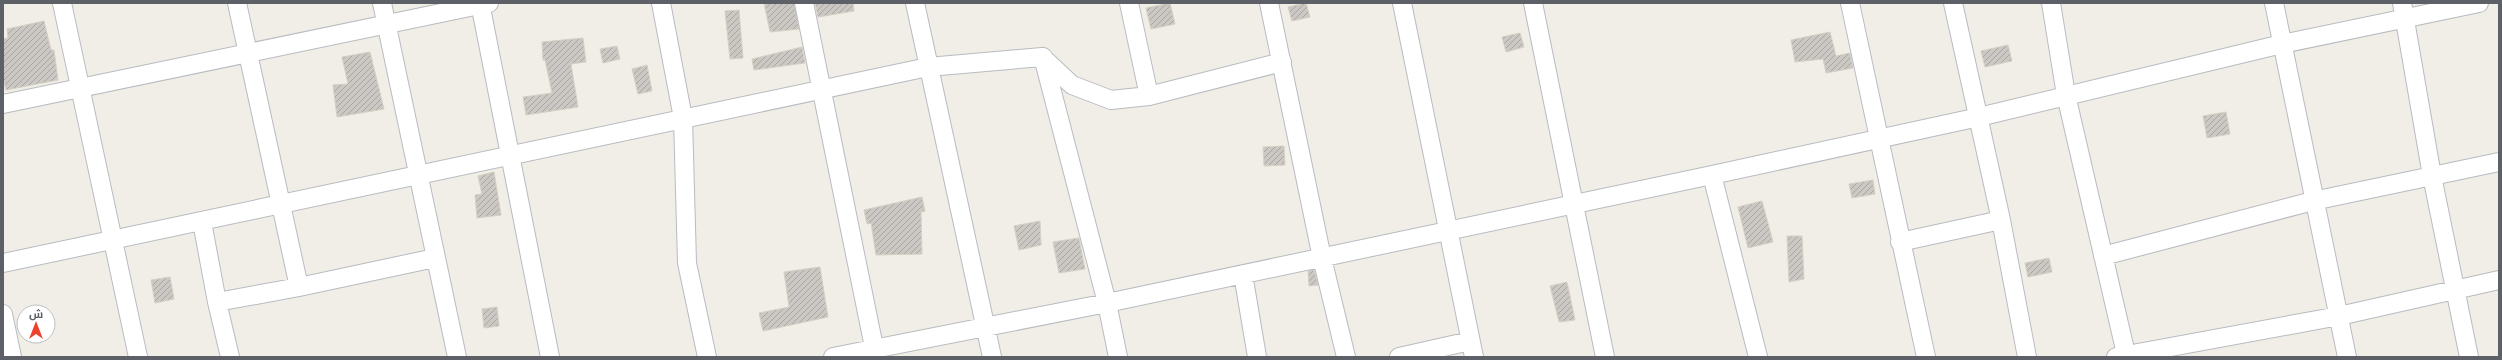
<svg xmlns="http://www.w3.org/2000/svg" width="2502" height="360" font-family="Montserrat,Cairo,sans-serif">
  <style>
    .building { fill: url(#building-hatch); stroke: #d5d0c4 }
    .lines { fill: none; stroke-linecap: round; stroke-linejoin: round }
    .minor-casing { stroke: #b8bbc0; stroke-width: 20 }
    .minor { stroke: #fff; stroke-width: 18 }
  </style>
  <defs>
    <pattern id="building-hatch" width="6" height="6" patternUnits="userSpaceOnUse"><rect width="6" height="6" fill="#cbc8c3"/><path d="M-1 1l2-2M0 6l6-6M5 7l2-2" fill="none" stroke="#a8a6a2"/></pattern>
  </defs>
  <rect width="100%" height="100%" fill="#f0eee6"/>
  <path class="building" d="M764 3H794L799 29 770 32Z
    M815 3H853L854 11 818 17Z
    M1170 3 1175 24 1151 29 1146 8Z
    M1306 3 1310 17 1292 21 1288 7Z
    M739 10 743 58 730 59 725 11Z
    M44 21 51 50H54L58 80 6 90 3 78V39L8 38 7 29Z
    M1830 32 1836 56 1850 53 1853 68 1826 73 1823 59 1795 62 1791 40Z
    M1520 33 1524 47 1506 52 1502 37Z
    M583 38 586 62 571 64 578 107 526 115 523 97 552 93 545 60H543L542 42Z
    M2008 45 2012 61 1985 67 1981 51Z
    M617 46 620 59 603 63 600 49Z
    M802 47 805 63 754 70 752 59Z
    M370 52 384 109 337 117 333 85 348 84 342 57Z
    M647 65 652 91 638 94 632 69Z
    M2226 112 2230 134 2207 138 2203 116Z
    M1284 146 1285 165 1264 166 1263 147Z
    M494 172 501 215 477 218 475 195 482 194 478 176Z
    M1873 180 1875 194 1852 198 1849 184Z
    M922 197 925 211 921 212 922 254 876 255 871 223 867 224 864 210Z
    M1762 201 1773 242 1748 248 1738 207Z
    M1040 221 1041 245 1019 250 1014 226Z
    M1787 236H1802L1804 279 1789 282Z
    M1079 238 1085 269 1059 273 1053 242Z
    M2049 258 2052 272 2028 277 2025 263Z
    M820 267 828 317 763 331 759 313 789 307 784 272Z
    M1314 270 1318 285 1309 286 1308 271Z
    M170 277 174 299 155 303 151 280Z
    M1567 282 1575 320 1559 322 1550 286Z
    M497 307 499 326 484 328 482 309Z"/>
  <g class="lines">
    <g class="minor-casing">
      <path id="minor" d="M62 3 138 357
        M237 3 299 287
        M382 3 457 357
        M480 3 550 357
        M661 3 683 118 687 263 707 357
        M804 3 876 357
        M915 3 992 357
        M1129 3 1149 96
        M1269 3 1322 258 1346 357
        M1402 3 1474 357
        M1533 3 1605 357
        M1850 3 1926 357
        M1953 3 2001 220 2027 357
        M2051 3 2066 95 2126 354
        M2274 3 2347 357
        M2402 3 2432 176 2469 357
        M1043 57 1107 303 1118 357
        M3 104 489 3
        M1712 175 1758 357
        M202 222 217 302 299 287 435 258
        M1900 242 2001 220
        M2103 256 2313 201 2499 162
        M3 263 928 67 1042 57 1072 85 1111 100 1149 96 1282 62
        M1243 274 1257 357
        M217 302 230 357
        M3 314 12 357
        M833 357 1107 303 1712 175 1979 117 2282 44 2479 3
        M1399 357 1470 341
        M2116 357 2339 316 2499 280"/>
    </g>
    <use href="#minor" class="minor"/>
  </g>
  <rect width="2502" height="360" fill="none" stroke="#5d6167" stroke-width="8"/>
  <g transform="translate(36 324)"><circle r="19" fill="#ffffff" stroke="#bec0c2"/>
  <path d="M0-3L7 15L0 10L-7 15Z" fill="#ee422e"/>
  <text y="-6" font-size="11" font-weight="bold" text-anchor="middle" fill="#5d6167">ش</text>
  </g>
</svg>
